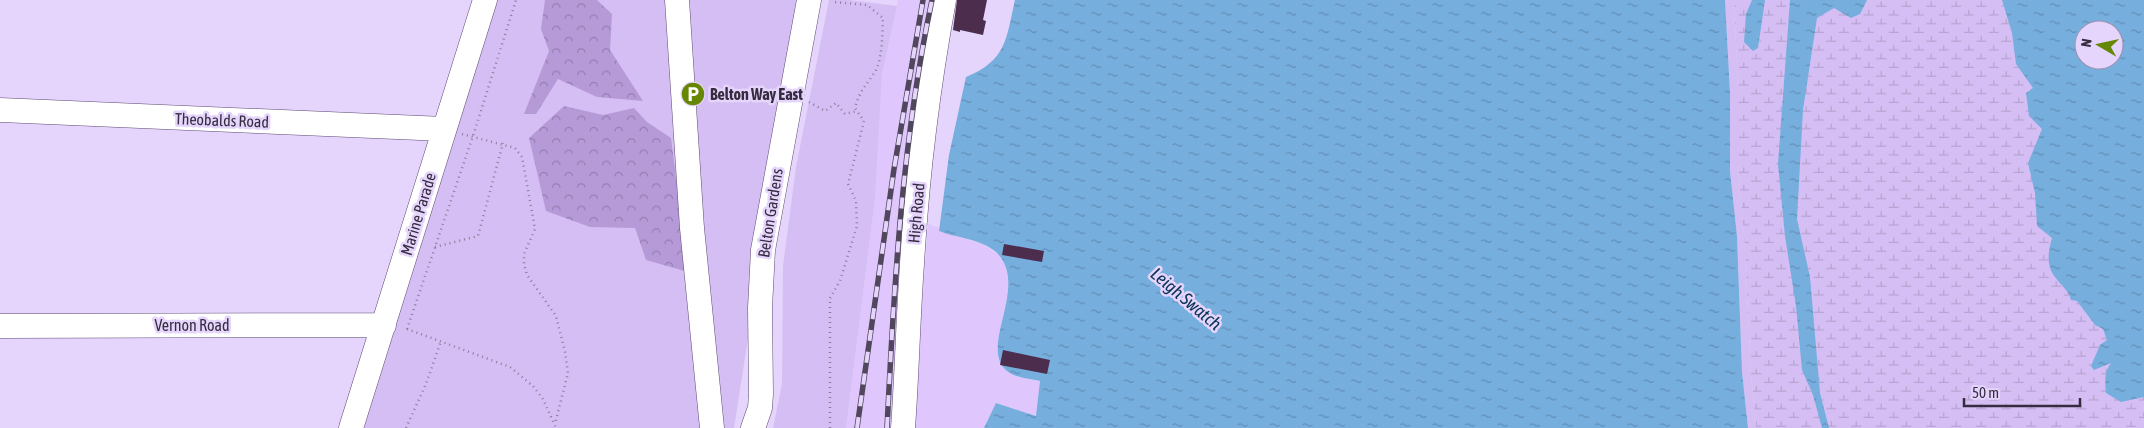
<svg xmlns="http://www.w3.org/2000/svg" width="2144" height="428" font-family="'Asap Condensed',sans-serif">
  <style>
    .built { fill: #dfc7fe }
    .green { fill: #d5bef3 }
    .forest { fill: url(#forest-crowns) }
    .wetland { fill: url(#wetland-marsh); fill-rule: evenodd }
    .water { fill: url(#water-ripples); fill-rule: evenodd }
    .building { fill: #4c2d4e }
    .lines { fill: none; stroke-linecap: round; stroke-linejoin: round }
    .minor-casing { stroke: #5d4a73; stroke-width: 25 }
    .path { stroke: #8b7f9b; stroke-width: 2.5; stroke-dasharray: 1 4; stroke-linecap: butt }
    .minor { stroke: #fff; stroke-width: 24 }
    .rail-casing { stroke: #50475c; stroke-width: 5.5 }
    .rail { stroke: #e5d4fb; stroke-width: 4; stroke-dasharray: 11; stroke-linecap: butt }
    .labels { text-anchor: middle; stroke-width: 5; stroke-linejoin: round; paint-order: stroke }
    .poi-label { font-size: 16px; font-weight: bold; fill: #352d3f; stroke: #e5d4fb; text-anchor: start }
    .street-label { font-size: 16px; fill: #352d3f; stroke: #e5d4fb }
    .water-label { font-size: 18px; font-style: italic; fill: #073454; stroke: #e5d4fb }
  </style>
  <defs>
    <pattern id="forest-crowns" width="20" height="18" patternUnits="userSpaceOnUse" patternTransform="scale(1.25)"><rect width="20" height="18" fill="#b59ad7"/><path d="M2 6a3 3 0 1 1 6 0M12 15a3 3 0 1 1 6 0" fill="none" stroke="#947eb0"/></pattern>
    <pattern id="wetland-marsh" width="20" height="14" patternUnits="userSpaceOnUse" patternTransform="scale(1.25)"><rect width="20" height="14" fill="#d5bef3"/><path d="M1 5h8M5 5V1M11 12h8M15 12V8" fill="none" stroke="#b7a4d1"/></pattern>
    <pattern id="water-ripples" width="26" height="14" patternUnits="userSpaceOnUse" patternTransform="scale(1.25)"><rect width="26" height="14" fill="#76aede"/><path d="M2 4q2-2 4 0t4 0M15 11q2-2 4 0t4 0" fill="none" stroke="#628eb5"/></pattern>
  </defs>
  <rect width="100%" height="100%" fill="#e5d4fb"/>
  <path class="built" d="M898 0H942L897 428H846L875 199 882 74Z
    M928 224 939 228V231L983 244 997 254 1006 266 1009 290 998 342 1015 376 1040 381 1037 416 996 403 984 428H913Z"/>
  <path class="green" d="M495 0H801L734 428H362Z
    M829 0H849L897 6 882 74 875 199 846 428H773L782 384 783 266 796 167Z
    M1725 0H1734L1738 89V167L1744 234 1751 374 1756 428H1748L1742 372 1737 236 1730 171V92Z"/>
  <path class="forest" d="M545 0H597L612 14 610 50 643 101 597 97 558 79 536 114H524L549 51 541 29Z
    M564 106 603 115 634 108 647 122 671 138 688 272 646 260 635 228 590 227 546 211 529 138Z"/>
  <path class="wetland" d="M1734 0H2144V428H1756L1751 374 1744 234 1738 167V89ZM2084 30H2114V60H2084Z"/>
  <path class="water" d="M1015 0H1725L1730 92V171L1737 236 1742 372 1748 428H984L996 403 1036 416 1040 381C1030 379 1018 378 1010 373 974 351 1032 287 996 252 981 239 957 238 939 231L949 155 966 77C1007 60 1006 39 1015 0Z
    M1752 0H1765L1758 48 1753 51 1744 42 1746 14Z
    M1790 0H1867L1860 14 1851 18 1834 8 1817 18 1803 110 1797 219 1810 277 1820 393 1829 428H1822L1813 395 1802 370 1796 306 1785 236 1778 164Z
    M2002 0H2144V397L2121 402 2106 393C2105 381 2104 372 2111 363L2094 370 2091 366 2100 345 2107 340 2103 329 2095 325 2077 301 2071 300C2068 289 2061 286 2055 277 2046 265 2048 252 2052 238L2037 226 2035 193 2028 163 2042 129 2029 116 2026 93 2033 88 2016 64 2012 33ZM2084 30H2114V60H2084Z"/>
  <path class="building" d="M957 0H987L983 20 986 21 983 35 960 30V32L953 30Z
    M1004 244 1044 251 1042 262 1002 255Z
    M1003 350 1050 360 1047 374 1000 365Z"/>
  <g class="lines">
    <g class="minor-casing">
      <path id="minor" d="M677 0 692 228 712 428
        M0 110 444 129
        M0 326 384 325
        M351 428 485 0
        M753 428 760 408 761 394 760 308 763 250 809 0
        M903 428C907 374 908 319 912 264 917 176 928 87 944 0"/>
    </g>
    <path class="path" d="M809 102 825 111 836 103 845 114 857 111
      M462 134 515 148 522 157 535 229 524 254V264L527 275 556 316 565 352 568 373 555 424
      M435 247 478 236 503 143
      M407 329 473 136 516 0
      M407 329 510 367 533 386 543 399 556 428
      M406 428 426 384 441 341
      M830 428V298L840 281 857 226 856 201 848 184 864 121 855 108C860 89 867 85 876 70 883 55 882 34 883 18L867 5 834 2"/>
    <use href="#minor" class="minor"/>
    <g class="rail-casing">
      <path id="rail" d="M857 428 894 169 923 0
        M887 428C894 285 902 141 932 0"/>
    </g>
    <use href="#rail" class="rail"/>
  </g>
  <defs>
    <g id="parking-disc" transform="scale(1.25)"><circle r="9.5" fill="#668704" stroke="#e5d4fb"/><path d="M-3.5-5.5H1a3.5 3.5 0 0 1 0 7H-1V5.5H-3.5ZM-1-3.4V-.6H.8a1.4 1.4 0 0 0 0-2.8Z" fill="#fff"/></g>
  </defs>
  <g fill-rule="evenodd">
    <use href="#parking-disc" x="693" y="94"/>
  </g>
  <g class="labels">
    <g class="poi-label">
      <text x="710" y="100">Belton Way East</text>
    </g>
    <g class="street-label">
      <text transform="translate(222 120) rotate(2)" y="6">Theobalds Road</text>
      <text transform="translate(770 213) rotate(-81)" y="6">Belton Gardens</text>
      <text transform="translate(916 213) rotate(-85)" y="6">High Road</text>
      <text transform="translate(418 214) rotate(-73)" y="6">Marine Parade</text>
      <text x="192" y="331">Vernon Road</text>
    </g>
    <g class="water-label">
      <text transform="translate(1186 299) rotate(40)" y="6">Leigh Swatch</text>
    </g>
  </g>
  <g transform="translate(2099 45) rotate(279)"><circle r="24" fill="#e5d4fb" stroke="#9f91b0"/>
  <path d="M0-4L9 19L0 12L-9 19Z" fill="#668704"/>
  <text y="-8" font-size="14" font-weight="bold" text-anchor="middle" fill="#352d3f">N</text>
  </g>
  <path d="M1964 398v8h116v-8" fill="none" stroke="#352d3f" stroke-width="2.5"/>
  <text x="1972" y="398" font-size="15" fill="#352d3f" stroke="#e5d4fb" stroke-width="4" paint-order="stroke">50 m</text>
</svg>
